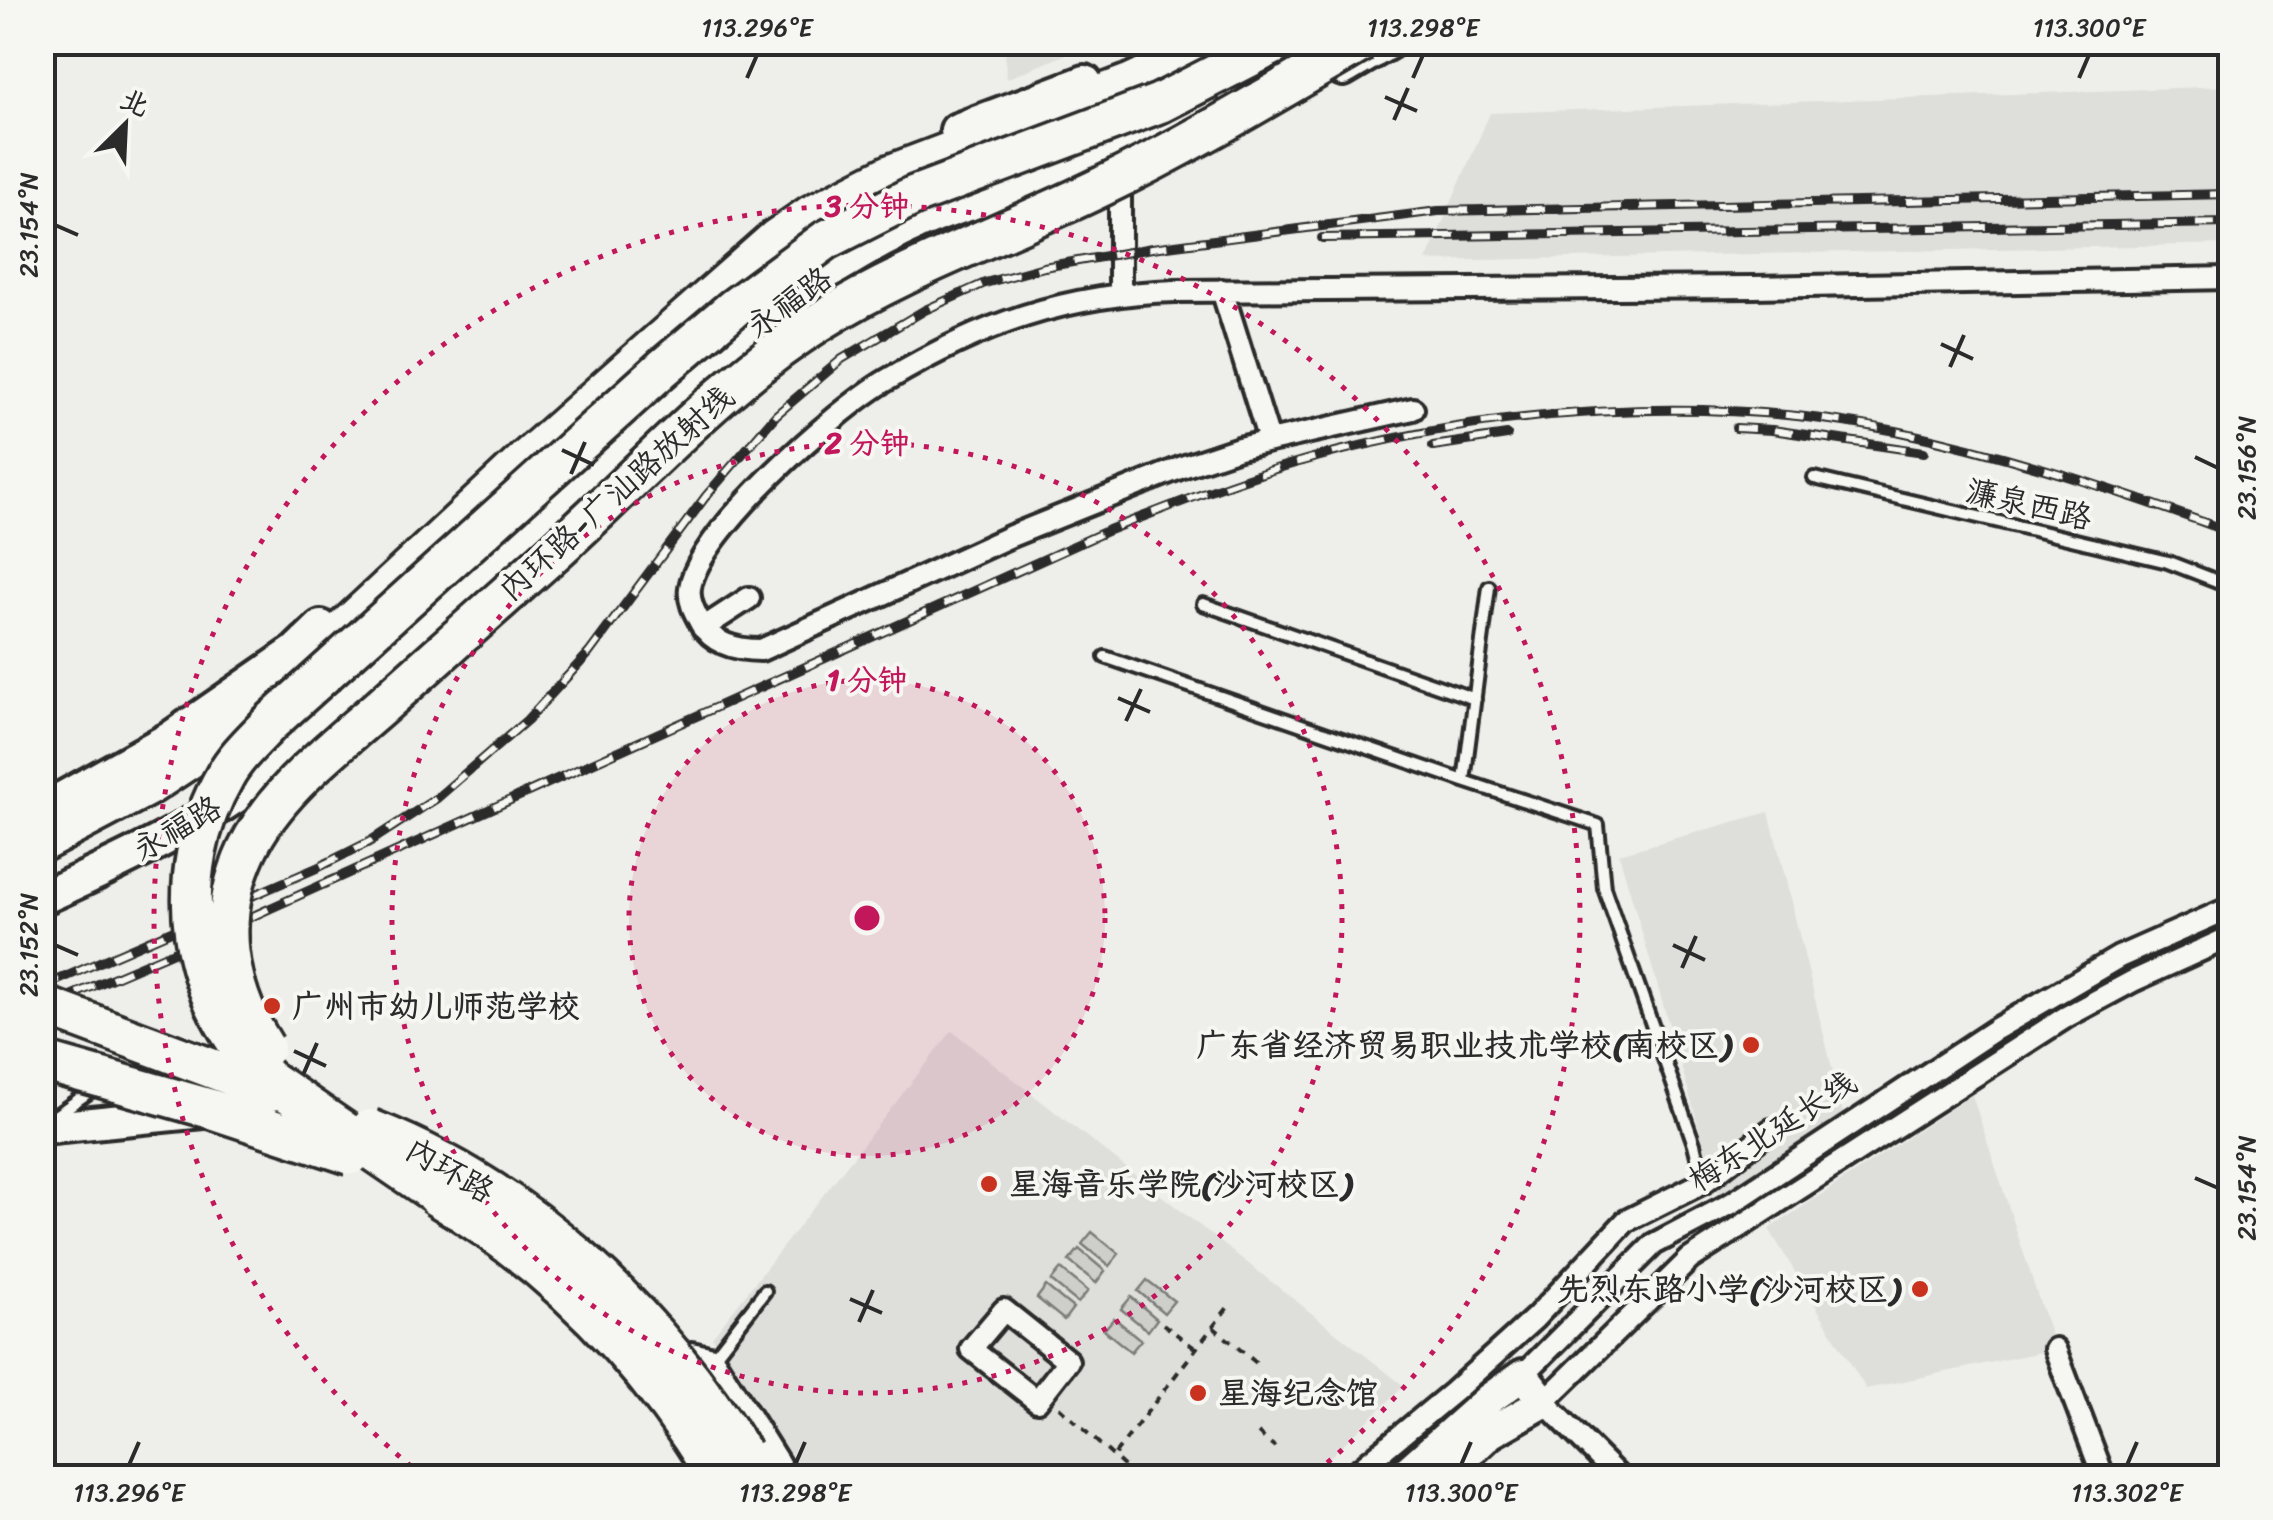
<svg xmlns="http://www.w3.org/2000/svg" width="2273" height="1520" font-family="Sriracha,'LXGW WenKai TC',sans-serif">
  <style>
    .built { fill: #dededb }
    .pitch { fill: #cececa; stroke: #7c7c7a; stroke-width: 2.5 }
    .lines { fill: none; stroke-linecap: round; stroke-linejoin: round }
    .lane-casing { stroke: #2b2b2b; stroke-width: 18 }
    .street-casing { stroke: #2b2b2b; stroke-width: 28 }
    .secondary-casing { stroke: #2b2b2b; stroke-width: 38 }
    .primary-casing { stroke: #2b2b2b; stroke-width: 40 }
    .highway-casing { stroke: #2b2b2b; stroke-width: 45 }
    .path { stroke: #2b2b2b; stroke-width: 4; stroke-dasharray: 8 8; stroke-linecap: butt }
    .lane { stroke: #f6f6f2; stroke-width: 10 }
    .street { stroke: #f6f6f2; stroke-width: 20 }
    .secondary { stroke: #f6f6f2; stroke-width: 30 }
    .primary { stroke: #f6f6f2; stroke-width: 32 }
    .highway { stroke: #f6f6f2; stroke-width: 38 }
    .rail-casing { stroke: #2b2b2b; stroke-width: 10 }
    .rail { stroke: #f6f6f2; stroke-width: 6; stroke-dasharray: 19; stroke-linecap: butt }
    .highway-bridge-casing { stroke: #2b2b2b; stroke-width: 45; stroke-linecap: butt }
    .highway-bridge { stroke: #f6f6f2; stroke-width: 38 }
    .ticks { fill: none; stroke: #2b2b2b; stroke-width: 4 }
    .ring { fill: none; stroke: #c2185b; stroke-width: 5; stroke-dasharray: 5 10 }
    .poi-dot { fill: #c8321e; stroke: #f6f6f2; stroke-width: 4 }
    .labels { text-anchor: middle; stroke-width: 8; stroke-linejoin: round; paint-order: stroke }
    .street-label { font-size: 32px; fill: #2b2b2b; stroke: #f6f6f2 }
    .poi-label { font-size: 32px; font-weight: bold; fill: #2b2b2b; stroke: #f6f6f2; text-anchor: start }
    .centre { fill: #c2185b; stroke: #f6f6f2; stroke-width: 5 }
    .ring-label { font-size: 30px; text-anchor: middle; font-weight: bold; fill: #c2185b; stroke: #f6f6f2; stroke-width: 8; stroke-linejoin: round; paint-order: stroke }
    .neatline { fill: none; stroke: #2b2b2b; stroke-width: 4 }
    .ticks-label { font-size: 25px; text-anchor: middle; fill: #2b2b2b }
  </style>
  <rect width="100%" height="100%" fill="#eeeeea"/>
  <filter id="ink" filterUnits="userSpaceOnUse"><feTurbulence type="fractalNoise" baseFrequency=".01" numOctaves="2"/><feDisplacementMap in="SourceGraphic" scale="20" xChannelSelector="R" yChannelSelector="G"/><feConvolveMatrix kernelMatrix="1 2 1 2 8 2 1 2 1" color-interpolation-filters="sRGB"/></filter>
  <g filter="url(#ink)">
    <path class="built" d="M1005 42H1093L1094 43 1006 79Z
      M2230 86V244L1426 261 1490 113Z
      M1769 812 1845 1121 1720 1199 1619 854Z
      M952 1031 1404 1386 1309 1477H806L712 1337Z
      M1972 1095 2055 1349 1866 1389 1769 1229Z"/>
    <path class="pitch" d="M1092 1232 1119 1254 1109 1266 1082 1244Z
      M1079 1249 1105 1271 1096 1283 1069 1261Z
      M1061 1269 1088 1291 1078 1303 1051 1281Z
      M1147 1280 1174 1301 1164 1313 1138 1291Z
      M1046 1286 1073 1308 1064 1320 1037 1298Z
      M1131 1297 1157 1319 1148 1331 1121 1309Z
      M1114 1318 1141 1340 1131 1352 1104 1330Z"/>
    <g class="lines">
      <g class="lane-casing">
        <path id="lane" d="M1814 478 2168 562 2230 586
          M1489 587 1464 781 1598 825 1604 888 1694 1144 1703 1181
          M1203 604 1475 699
          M1105 657 1464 781
          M52 1118 95 1088
          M713 1358 765 1291"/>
      </g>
      <g class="street-casing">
        <path id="street" d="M1120 177V293
          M1222 290 1269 440
          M1413 409 1239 448 1185 466 1011 536 761 650C738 650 714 645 701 624 695 613 688 601 690 588 698 532 837 409 887 380 981 324 1066 294 1176 291L1754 287 2230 278
          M703 628 749 598
          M1004 1310 1068 1361 1037 1401 971 1349Z
          M2055 1349 2104 1478
          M691 1353 713 1358 788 1478
          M1523 1375 1654 1244 1732 1203 1996 1029 2119 957 2230 908
          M1349 1478 1453 1392 1535 1318 1626 1221 1704 1182 1771 1130
          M1620 1478 1544 1402 1690 1259 2066 1017 2133 981 2230 937"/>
      </g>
      <g class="secondary-casing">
        <path id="secondary" d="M42 1128 263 1106 318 1118
          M739 1424 771 1478
          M1400 1478 1489 1399 1523 1375 1544 1402 1490 1433 1442 1478"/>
      </g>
      <g class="primary-casing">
        <path id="primary" d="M1343 69 1389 42
          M957 130 1085 82
          M42 810 171 738 295 652 321 627
          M42 898C126 860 222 815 291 754 323 725 352 693 383 664 483 568 582 469 688 380 780 302 898 210 1021 192"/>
      </g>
      <g class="highway-casing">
        <path id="highway" d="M998 195 1071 173 1206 116
          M276 731 383 664
          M42 842 150 785 227 734 294 676 529 457 776 239 811 215 891 174 1132 83 1220 42"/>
      </g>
      <path class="path" d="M1163 1324 1196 1349
        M1213 1327 1260 1366
        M1059 1407 1137 1478
        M1258 1433 1275 1447
        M1115 1454 1232 1302"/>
      <use href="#lane" class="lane"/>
      <use href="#street" class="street"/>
      <use href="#secondary" class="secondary"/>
      <use href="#primary" class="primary"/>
      <use href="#highway" class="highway"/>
      <g class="rail-casing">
        <path id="rail" d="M1322 238 2230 223
          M1736 428 1772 430 1924 452
          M1433 446 1507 435
          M42 987 319 867 369 842 437 798 527 720 589 653 706 496 776 415 842 359 925 310 985 283 1044 267 1152 248 1438 211 2230 194
          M42 1008 171 953 1109 530C1175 504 1241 478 1309 459 1493 408 1708 393 1896 431 2011 455 2122 492 2230 532"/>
      </g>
      <use href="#rail" class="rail"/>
      <g class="highway-bridge-casing">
        <path id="highway-bridge" d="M42 1005 272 1091
          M265 1048C225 987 216 916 247 850 274 793 331 750 378 709 436 657 494 606 552 554 639 476 719 385 819 322 908 266 1007 233 1101 187 1191 144 1276 92 1362 42
          M42 1061 211 1109 351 1155
          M370 1129C528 1190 654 1311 742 1453
          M436 1196C552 1264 643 1358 713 1471
          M458 1209 268 1079C186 1000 168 875 225 776 236 756 254 740 270 723L663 368 735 307 826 240 913 196 1160 103 1279 42"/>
      </g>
      <use href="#highway-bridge" class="highway-bridge"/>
    </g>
  </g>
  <path class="ticks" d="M747 78 757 55M1413 78 1423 55M2079 78 2089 55M1385 97 1417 111M1394 120 1408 88M55 225 78 235M1941 344 1973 359M1950 367 1964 335M562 450 594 465M2195 457 2218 468M571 474 585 442M1118 698 1150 712M1126 721 1141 689M55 945 78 955M1673 945 1705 960M1682 968 1696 936M294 1051 326 1066M303 1075 317 1043M2195 1178 2218 1188M850 1299 882 1313M859 1322 873 1290M129 1465 139 1442M795 1465 805 1442M1461 1465 1471 1442M2127 1465 2137 1442"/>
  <circle cx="867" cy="918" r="238" fill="#c2185b" fill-opacity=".12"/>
  <g class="ring">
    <circle cx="867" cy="918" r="238"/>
    <circle cx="867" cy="918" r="475"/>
    <path d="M423 1476A713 713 0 1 1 1311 1476"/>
  </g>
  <g class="poi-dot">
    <circle cx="272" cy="1006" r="10"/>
    <circle cx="1751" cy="1045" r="10"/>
    <circle cx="989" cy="1184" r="10"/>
    <circle cx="1920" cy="1289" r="10"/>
    <circle cx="1198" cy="1393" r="10"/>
  </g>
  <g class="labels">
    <g class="street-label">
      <text transform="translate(789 302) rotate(-36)" y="11">永福路</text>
      <text transform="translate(616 493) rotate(-42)" y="11">内环路-广汕路放射线</text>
      <text transform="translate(2029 504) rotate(13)" y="11">濂泉西路</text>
      <text transform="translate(177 828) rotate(-30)" y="11">永福路</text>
      <text transform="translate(1772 1131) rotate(-33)" y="11">梅东北延长线</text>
      <text transform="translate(450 1170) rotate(30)" y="11">内环路</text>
    </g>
    <g class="poi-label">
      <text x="292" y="1017">广州市幼儿师范学校</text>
      <text x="1731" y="1056" text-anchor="end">广东省经济贸易职业技术学校(南校区)</text>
      <text x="1009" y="1195">星海音乐学院(沙河校区)</text>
      <text x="1900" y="1300" text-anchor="end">先烈东路小学(沙河校区)</text>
      <text x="1218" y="1404">星海纪念馆</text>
    </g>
  </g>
  <circle cx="867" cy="918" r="15" class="centre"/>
  <g class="ring-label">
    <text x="867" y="216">3 分钟</text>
    <text x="867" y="453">2 分钟</text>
    <text x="867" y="690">1 分钟</text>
  </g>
  <rect width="2273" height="1520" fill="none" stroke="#f6f6f2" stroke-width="110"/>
  <g transform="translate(125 125) rotate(24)" stroke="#f6f6f2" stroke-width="8" paint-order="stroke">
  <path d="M0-8L18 38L0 25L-18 38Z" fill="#2b2b2b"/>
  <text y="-15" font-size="28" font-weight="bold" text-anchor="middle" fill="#2b2b2b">北</text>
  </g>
  <rect x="55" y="55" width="2163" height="1410" class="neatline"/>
  <g class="ticks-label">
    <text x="757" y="36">113.296°E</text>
    <text x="1423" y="36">113.298°E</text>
    <text x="2089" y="36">113.300°E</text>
    <text transform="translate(28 225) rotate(-90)" y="9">23.154°N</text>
    <text transform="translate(2246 468) rotate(-90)" y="9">23.156°N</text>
    <text transform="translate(28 945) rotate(-90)" y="9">23.152°N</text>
    <text transform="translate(2246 1188) rotate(-90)" y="9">23.154°N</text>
    <text x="129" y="1501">113.296°E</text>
    <text x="795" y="1501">113.298°E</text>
    <text x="1461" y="1501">113.300°E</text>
    <text x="2127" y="1501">113.302°E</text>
  </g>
</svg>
